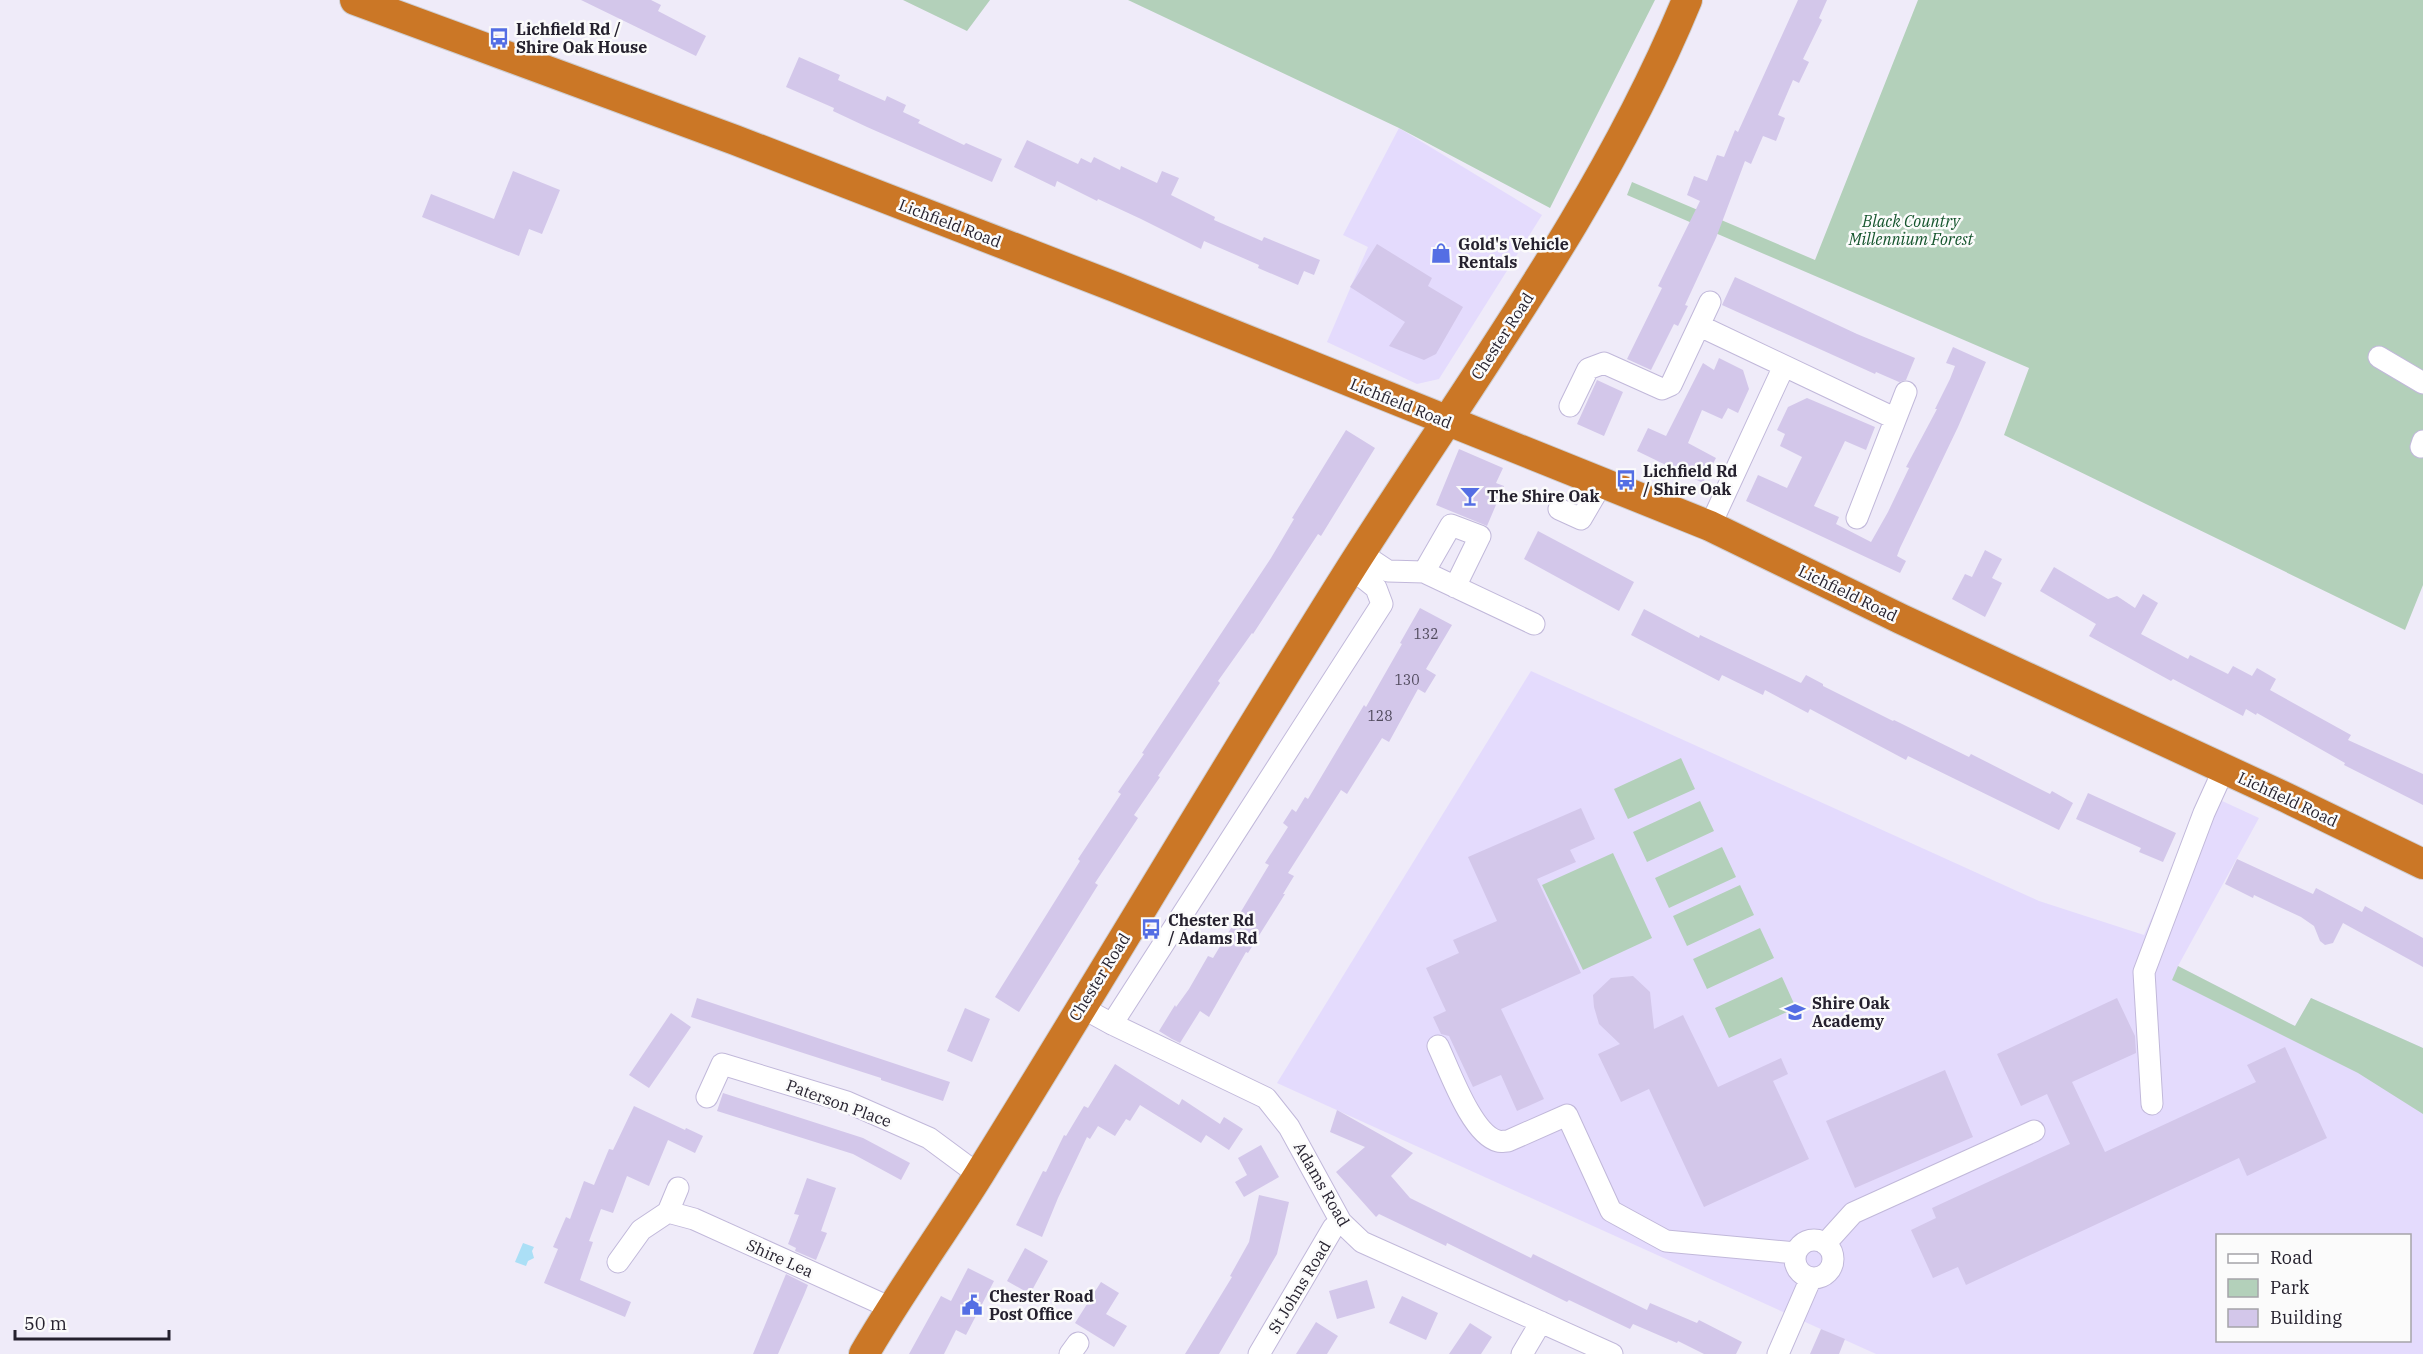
<svg xmlns="http://www.w3.org/2000/svg" width="2423" height="1354" font-family="'IBM Plex Serif',serif">
  <style>
    .built { fill: #e4dbfd; fill-rule: evenodd }
    .green { fill: #b3d0ba }
    .water { fill: #abdff6 }
    .building { fill: #d3c7ea }
    .lines { fill: none; stroke-linecap: round; stroke-linejoin: round }
    .minor-casing { stroke: #c1b8da; stroke-width: 23 }
    .highway-casing { stroke: #cfced1; stroke-width: 32 }
    .minor { stroke: #fff; stroke-width: 21 }
    .highway { stroke: #cb7726; stroke-width: 30 }
    .labels { text-anchor: middle; stroke-width: 5; stroke-linejoin: round; paint-order: stroke }
    .number-label { font-size: 14px; fill: #504a5d }
    .poi-label { font-size: 16px; font-weight: bold; fill: #25212e; stroke: #fbfbfb; text-anchor: start }
    .park-label { font-size: 16px; font-style: italic; fill: #15552d; stroke: #fbfbfb }
    .street-label { font-size: 16px; fill: #25212e; stroke: #fbfbfb }
  </style>
  <rect width="100%" height="100%" fill="#efebf9"/>
  <path class="built" d="M1399 128 1542 215 1439 379 1417 384 1327 342 1368 247 1343 235Z
    M1531 671 2039 901 2144 935 2207 794 2259 818 2178 966 2295 1026 2311 998 2423 1048V1354H1876L1277 1083ZM2218 1236H2410V1340H2218Z"/>
  <path class="green" d="M903 0H990L967 31Z
    M1128 0H1655L1550 208 1399 128Z
    M1918 0H2423V585L2405 630 2004 435 2029 368 1627 195 1632 182 1815 260Z
    M1681 758 1695 789 1628 819 1614 789Z
    M1700 801 1714 831 1647 862 1633 832Z
    M1722 847 1736 877 1669 908 1655 878Z
    M1613 853 1652 938 1583 970 1542 885Z
    M1740 885 1754 915 1687 946 1673 916Z
    M1760 928 1774 958 1707 989 1693 959Z
    M2178 966 2295 1026 2311 998 2423 1048V1114L2358 1073 2172 980Z
    M1782 977 1796 1008 1729 1038 1715 1008Z"/>
  <path class="water" d="M523 1243 534 1247 532 1251 534 1258 528 1261 526 1266 515 1262Z"/>
  <path class="building" d="M581 0H651L661 5 658 11 706 36 696 56Z
    M1798 0H1827L1819 18 1822 20 1803 59 1809 62 1799 83 1793 80 1778 115 1785 118 1776 141 1763 136 1751 164 1745 161 1716 238 1685 305 1688 306 1678 326 1674 324 1651 370 1627 359 1662 288 1658 286 1700 201 1687 195 1694 176 1707 181 1717 155 1724 157 1735 130 1738 132Z
    M799 57 840 75 838 80 885 101 887 96 906 105 903 112 920 120 918 123 964 145 966 143 1002 159 992 182 867 127 833 111 834 108 786 87Z
    M1027 140 1078 164 1081 158 1091 163 1094 157 1120 170 1121 166 1157 183 1162 171 1179 178 1171 195 1215 217 1214 220 1262 241 1264 237 1320 260 1314 275 1304 271 1298 285 1258 268 1259 265 1204 241 1201 249 1141 219 1098 199 1097 201 1057 181 1055 187 1014 167Z
    M513 171 560 190 542 234 529 229 519 256 422 217 431 194 494 219Z
    M1377 244 1432 278 1428 286 1463 307 1436 354 1424 360 1389 346 1405 322 1350 287Z
    M1735 277 1857 334 1915 358 1906 380 1899 382 1876 372 1875 374 1722 305Z
    M1953 347 1986 362 1958 427 1900 548 1897 556 1906 561 1900 573 1746 501 1758 475 1787 488 1802 457 1780 446 1785 434 1777 430 1788 407 1807 398 1875 427 1866 450 1845 441 1814 506 1839 517 1836 524 1871 542 1888 512 1909 468 1906 467 1937 409H1935L1950 379 1955 366 1946 363Z
    M1719 358 1743 370 1749 389 1738 413 1728 408 1722 419 1702 410 1688 443 1716 458 1703 483 1637 451 1648 428 1666 436 1703 363 1714 370Z
    M1597 380 1623 392 1604 436 1577 424Z
    M1346 430 1375 448 1321 536 1318 534 1253 634 1252 633 1218 681 1220 683 1158 776 1160 777 1134 815 1138 818 1095 883 1098 885 1019 1012 995 997 1080 861 1078 859 1121 794 1118 792 1144 754 1142 753 1271 558 1294 519 1292 518Z
    M1459 449 1503 468 1496 483 1504 486 1487 526 1436 505Z
    M1538 531 1634 582 1619 611 1524 559Z
    M1985 550 2002 559 1992 578 2002 583 1985 617 1952 599 1965 574 1972 577Z
    M2054 567 2108 599 2117 596 2135 608 2143 594 2158 603 2141 634 2188 659 2190 655 2228 674 2233 666 2252 676 2257 668 2276 679 2270 690 2351 735 2348 740 2423 774V805L2344 765 2345 763 2257 713 2256 715 2246 709 2243 716 2173 679 2171 681 2089 636 2096 624 2040 591Z
    M1420 608 1452 625 1426 669 1436 675 1425 693 1418 689 1389 742 1382 738 1347 794 1341 790 1288 873 1294 876 1283 894H1285L1248 953 1246 952 1209 1017 1200 1011 1180 1043 1172 1039 1159 1031 1175 1005 1176 1007 1189 989 1208 956 1213 958 1269 865 1265 863 1288 827 1283 823 1292 809 1296 812 1305 797 1308 799 1364 705 1366 707 1402 644 1400 643Z
    M1644 609 1699 638 1700 635 1801 683 1806 675 1823 684V686L1893 721 1894 720 1969 757 1971 754 2050 794 2052 791 2073 803 2059 830 1908 756 1906 760 1810 709 1808 713 1765 690 1763 695 1722 675 1719 681 1631 635Z
    M2088 793 2176 833 2163 862 2139 852 2141 848 2076 819Z
    M1581 808 1595 839 1570 850 1576 862 1537 879 1581 973 1501 1009 1544 1099 1517 1111 1501 1075 1473 1087 1449 1036 1441 1034 1433 1017 1446 1011 1426 968 1459 953 1453 940 1497 921 1468 857Z
    M2237 859 2313 894 2316 888 2362 912 2365 906 2423 938V967L2343 923 2333 943 2325 945 2320 941 2314 926 2301 917 2254 895 2253 898 2225 884Z
    M1633 976 1650 992 1654 1029 1683 1015 1718 1087 1781 1058 1788 1074 1773 1081 1809 1159 1704 1207 1649 1089 1621 1102 1598 1054 1620 1044 1599 1024 1594 1007 1593 995 1611 978Z
    M697 998 950 1082 943 1101 881 1080V1078L691 1017Z
    M2117 998 2135 1036 2136 1053 2072 1082 2105 1152 2256 1082 2247 1065 2285 1047 2327 1138 2247 1176 2239 1158 1966 1285 1958 1267 1933 1278 1911 1230 1936 1218 1932 1208 2070 1144 2047 1094 2021 1106 1997 1054Z
    M965 1008 990 1019 972 1062 947 1051Z
    M671 1013 691 1027 649 1088 629 1075Z
    M1115 1064 1179 1105 1182 1099 1220 1124 1224 1117 1243 1129 1229 1150 1206 1135 1201 1143 1140 1105 1130 1121 1126 1119 1115 1136 1098 1126 1090 1139 1087 1137 1058 1198 1042 1237 1016 1225 1043 1171 1046 1172 1064 1135 1066 1136 1084 1106 1088 1108Z
    M1945 1070 1973 1137 1855 1188 1826 1121Z
    M723 1093 863 1138 910 1163 901 1180 853 1154 717 1111Z
    M634 1106 685 1130 686 1128 703 1136 695 1153 668 1140 649 1186 627 1176 613 1213 601 1209 589 1241 593 1242 580 1280 631 1302 625 1317 544 1283 558 1249 553 1247 566 1217 570 1219 584 1181 594 1185 609 1149 613 1150Z
    M1337 1110 1413 1153 1391 1176 1410 1198 1531 1258 1533 1254 1647 1310 1650 1303 1697 1323 1699 1320 1742 1342 1736 1354H1704L1678 1341 1677 1343 1633 1324 1630 1329 1569 1300 1567 1302 1447 1243 1446 1246 1379 1214 1376 1217 1336 1172 1365 1147 1330 1132Z
    M1261 1145 1279 1177 1244 1197 1235 1182 1247 1175 1238 1158Z
    M807 1178 836 1188 821 1231 827 1233 816 1260 795 1251 796 1248 788 1244 799 1215 794 1214Z
    M1259 1195 1289 1202 1277 1254 1219 1354H1185L1232 1277 1230 1276 1249 1242Z
    M1025 1248 1048 1261 1030 1294 1007 1281Z
    M968 1268 994 1281 966 1335 956 1330 944 1354H909L941 1296 951 1301Z
    M786 1274 808 1285 804 1295 778 1354H753Z
    M1367 1280 1375 1308 1337 1319 1329 1291Z
    M1101 1282 1119 1293 1106 1314 1127 1326 1114 1347 1075 1323Z
    M1402 1296 1438 1313 1426 1340 1389 1323Z
    M1316 1322 1338 1336 1327 1354H1296Z
    M1470 1323 1492 1337 1481 1354H1449Z
    M1821 1329 1845 1339 1839 1354H1810Z"/>
  <g class="lines">
    <g class="minor-casing">
      <path id="minor" d="M1700 326 1894 418
        M2379 357 2423 383
        M1570 406 1588 369 1604 363 1662 389 1671 385 1710 302
        M2421 447 2423 441
        M1559 509 1581 519 1602 483
        M1857 518 1906 392
        M1710 526 1784 366
        M1361 553 1388 571 1424 572 1534 624
        M1424 572 1451 525 1480 536 1455 587
        M1081 1007 1112 1024 1266 1098 1289 1127 1341 1222 1362 1242 1612 1354
        M1112 1024 1382 604 1376 588 1351 568
        M1438 1046C1449 1069 1472 1135 1498 1141 1501 1142 1504 1141 1508 1141L1567 1115 1611 1211 1666 1241 1796 1253
        M707 1097 722 1064 847 1102 929 1138 979 1175
        M2152 1104 2144 972 2204 813 2224 769
        M668 1212 694 1219 891 1308
        M1795 1259a19 19 0 1 1 38 0a19 19 0 1 1-38 0Z
        M1825 1244 1853 1213 2034 1131
        M618 1262 641 1230 668 1212 678 1188
        M1070 1354 1078 1343
        M1259 1354 1333 1228 1341 1222
        M1522 1354 1541 1322
        M1778 1354 1811 1278"/>
    </g>
    <g class="highway-casing">
      <path id="highway" d="M355 0 735 140 1115 287 1710 526 1901 619 2287 798 2423 864
        M864 1354C900 1292 942 1234 980 1173 1105 972 1225 768 1351 568 1469 382 1603 204 1687 0"/>
    </g>
    <use href="#minor" class="minor"/>
    <use href="#highway" class="highway"/>
  </g>
  <defs>
    <g id="bus-bare" transform="scale(1.62)"><path d="M-5-6H5V4H4V6H2V4H-2V6H-4V4H-5ZM-3.5-4V0h7V-4ZM-3.5 1.2v1.5H-2V1.2ZM2 1.2v1.5H3.5V1.2Z" fill="#546ee4" stroke="#fbfbfb" stroke-width="2.5" paint-order="stroke"/></g>
    <g id="shop-bare" transform="scale(1.62)"><path d="M-5-2.5h2.3a2.7 3.5 0 0 1 5.4 0H5L5.5 6h-11ZM-1.5-2.5h3a1.5 2.3 0 0 0-3 0Z" fill="#546ee4" stroke="#fbfbfb" stroke-width="2.5" paint-order="stroke"/></g>
    <g id="bar-bare" transform="scale(1.62)"><path d="M-6-5H6L.8 .8V4.5H3.5V6h-7V4.5H-.8V.8Z" fill="#546ee4" stroke="#fbfbfb" stroke-width="2.5" paint-order="stroke"/></g>
    <g id="school-bare" transform="scale(1.62)"><path d="M0-5L7-2L0 1L-7-2ZM-4 1L0 2.5L4 1V4Q0 6-4 4Z" fill="#546ee4" stroke="#fbfbfb" stroke-width="2.5" paint-order="stroke"/></g>
    <g id="civic-bare" transform="scale(1.62)"><path d="M-.6-6.5H3V-4.5H.6V-3L4-1V1h2V6H-6V1h2V-1L-.6-3ZM-1.2 2.5V6h2.4V2.5Z" fill="#546ee4" stroke="#fbfbfb" stroke-width="2.5" paint-order="stroke"/></g>
  </defs>
  <g fill-rule="evenodd">
    <use href="#bus-bare" x="499" y="38"/>
    <use href="#shop-bare" x="1441" y="253"/>
    <use href="#bus-bare" x="1626" y="480"/>
    <use href="#bar-bare" x="1470" y="496"/>
    <use href="#bus-bare" x="1151" y="929"/>
    <use href="#school-bare" x="1795" y="1012"/>
    <use href="#civic-bare" x="972" y="1305"/>
  </g>
  <g class="labels">
    <g class="number-label">
      <text x="1426" y="639">132</text>
      <text x="1407" y="685">130</text>
      <text x="1380" y="721">128</text>
    </g>
    <g class="poi-label">
      <text x="516" y="35">Lichfield Rd /<tspan x="516" dy="18">Shire Oak House</tspan></text>
      <text x="1458" y="250">Gold's Vehicle<tspan x="1458" dy="18">Rentals</tspan></text>
      <text x="1643" y="477">Lichfield Rd<tspan x="1643" dy="18">/ Shire Oak</tspan></text>
      <text x="1487" y="502">The Shire Oak</text>
      <text x="1168" y="926">Chester Rd<tspan x="1168" dy="18">/ Adams Rd</tspan></text>
      <text x="1812" y="1009">Shire Oak<tspan x="1812" dy="18">Academy</tspan></text>
      <text x="989" y="1302">Chester Road<tspan x="989" dy="18">Post Office</tspan></text>
    </g>
    <g class="park-label">
      <text x="1911" y="227">Black Country<tspan x="1911" dy="18">Millennium Forest</tspan></text>
    </g>
    <g class="street-label">
      <text transform="translate(950 223) rotate(21)" y="6">Lichfield Road</text>
      <text transform="translate(1502 336) rotate(-57)" y="6">Chester Road</text>
      <text transform="translate(1401 403) rotate(22)" y="6">Lichfield Road</text>
      <text transform="translate(1848 593) rotate(26)" y="6">Lichfield Road</text>
      <text transform="translate(2288 799) rotate(25)" y="6">Lichfield Road</text>
      <text transform="translate(1099 977) rotate(-58)" y="6">Chester Road</text>
      <text transform="translate(839 1103) rotate(20)" y="6">Paterson Place</text>
      <text transform="translate(1322 1184) rotate(60)" y="6">Adams Road</text>
      <text transform="translate(780 1258) rotate(24)" y="6">Shire Lea</text>
      <text transform="translate(1299 1287) rotate(-59)" y="6">St Johns Road</text>
    </g>
  </g>
  <rect x="2216" y="1234" width="195" height="108" fill="#fbfbfb" stroke="#a5a4a9" stroke-width="1.5"/>
  <rect x="2228" y="1254" width="30" height="9" fill="#ffffff" stroke="#a5a4a9" stroke-width="1.5"/>
  <text x="2270" y="1264" font-size="18" fill="#25212e">Road</text>
  <rect x="2228" y="1279" width="30" height="18" fill="#b3d0ba" stroke="#a5a4a9" stroke-width="1.5"/>
  <text x="2270" y="1294" font-size="18" fill="#25212e">Park</text>
  <rect x="2228" y="1309" width="30" height="18" fill="#d3c7ea" stroke="#a5a4a9" stroke-width="1.5"/>
  <text x="2270" y="1324" font-size="18" fill="#25212e">Building</text>
  <path d="M15 1330v9h154v-9" fill="none" stroke="#25212e" stroke-width="3"/>
  <text x="24" y="1330" font-size="18" fill="#25212e" stroke="#fbfbfb" stroke-width="4.5" paint-order="stroke">50 m</text>
</svg>
